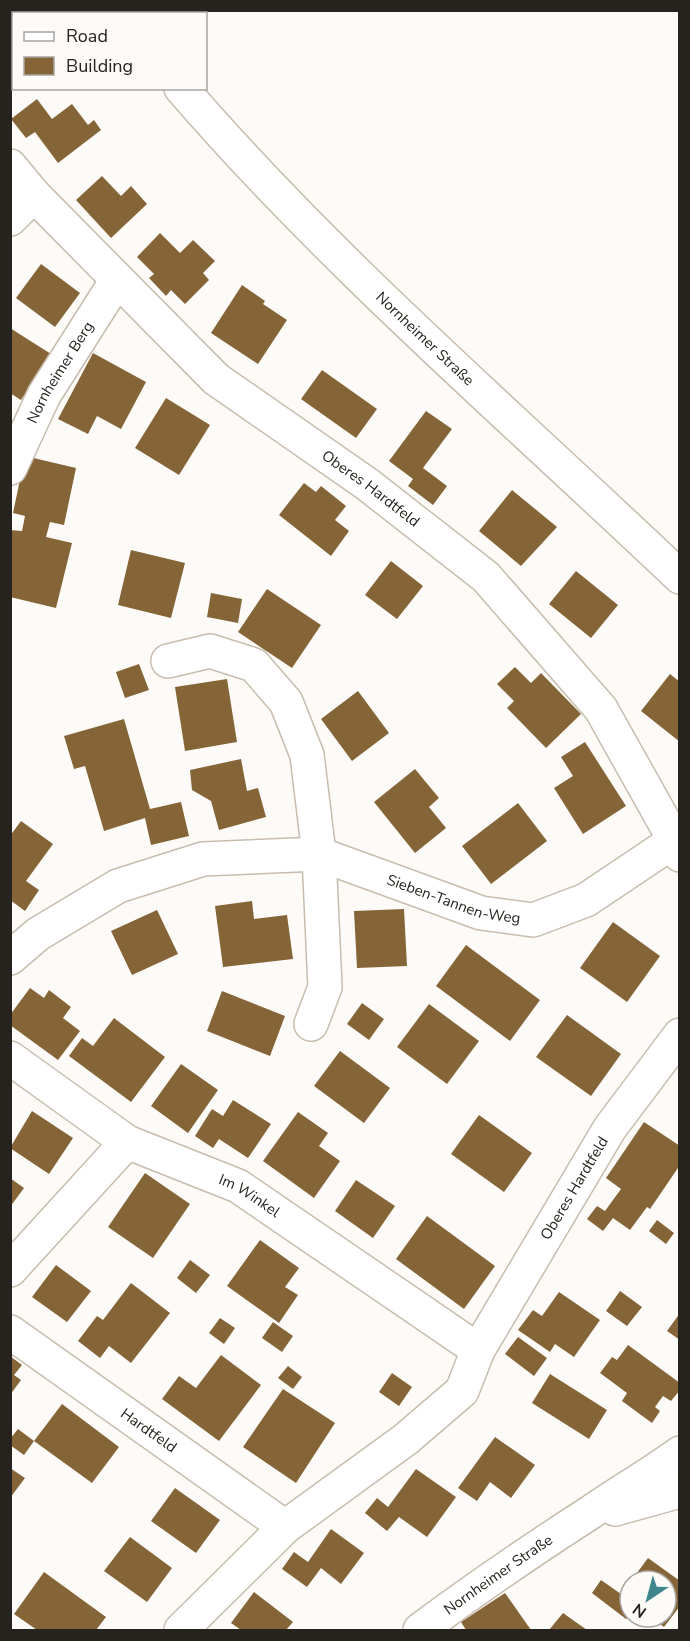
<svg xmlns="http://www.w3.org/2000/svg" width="690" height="1641" font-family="'Nunito Sans',sans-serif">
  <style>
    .building { fill: #856537 }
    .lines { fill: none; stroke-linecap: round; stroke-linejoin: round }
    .minor-casing { stroke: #c7bdae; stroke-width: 36 }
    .minor { stroke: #fff; stroke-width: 33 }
    .labels { text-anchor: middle; stroke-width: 6; stroke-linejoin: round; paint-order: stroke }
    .street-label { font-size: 15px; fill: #26221d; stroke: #fdfbf8 }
  </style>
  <rect width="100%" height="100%" fill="#fdfbf8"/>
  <path class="building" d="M14 19V64L10 65V20Z
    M37 99 52 119 72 104 88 125 94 120 101 130 58 163 35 132 26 138 11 119Z
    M102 176 121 196 131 186 147 204 111 238 76 200Z
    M160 233 180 253 193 240 215 261 203 273 209 280 185 304 171 290 166 296 149 278 154 274 137 257Z
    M41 264 80 293 55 327 16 298Z
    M242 285 265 301 263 304 287 320 258 364 211 333Z
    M10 328 51 354 21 400 10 393Z
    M93 353 146 382 121 429 97 416 88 434 58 419Z
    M322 370 377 409 356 438 301 399Z
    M166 398 210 425 179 475 135 448Z
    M426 411 452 429 423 468 447 486 433 505 408 486 413 479 389 461Z
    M25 456 76 468 64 525 50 522 46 537 72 543 56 608 10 597V530L22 531 25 516 13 513Z
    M304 483 316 492 321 486 346 506 335 520 349 531 331 556 279 515Z
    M512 490 557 527 521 566 479 531Z
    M131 550 185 563 171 618 118 605Z
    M391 561 423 586 397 619 365 595Z
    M576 571 618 605 591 638 549 604Z
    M267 589 321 625 292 668 238 632Z
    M211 593 242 599 238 623 207 617Z
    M139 664 149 690 125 698 116 672Z
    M515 667 531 683 541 673 581 714 546 748 507 708 514 701 497 684Z
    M670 674 680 682V742L641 711Z
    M227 679 237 742 185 751 175 687Z
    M358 691 389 733 352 761 321 719Z
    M124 719 150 809 181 802 189 836 151 845 145 818 104 831 85 766 74 769 64 736Z
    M585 742 626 806 583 834 554 788 573 776 561 757Z
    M241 759 247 791 258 788 266 817 219 830 211 801 192 790 190 770Z
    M415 769 439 798 429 807 446 828 415 853 374 802Z
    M518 803 547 841 491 884 462 846Z
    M21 821 53 844 26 881 39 890 25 911 10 900V836Z
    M252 901 254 919 287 915 293 959 223 967 215 906Z
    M404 909 407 966 357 968 354 911Z
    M157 910 178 954 132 975 111 931Z
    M613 922 660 956 627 1002 580 968Z
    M466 945 540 1000 510 1041 436 986Z
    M30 988 44 998 49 990 71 1007 63 1018 80 1031 58 1060 10 1025V1015Z
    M222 991 285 1016 270 1056 207 1031Z
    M362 1003 384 1019 369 1040 347 1024Z
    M429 1004 479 1041 447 1084 397 1047Z
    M567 1015 621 1054 591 1096 536 1057Z
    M114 1018 165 1057 131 1102 69 1056 82 1038 93 1046Z
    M340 1051 390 1088 364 1123 314 1086Z
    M181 1064 218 1090 188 1133 151 1106Z
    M233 1100 271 1124 248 1158 219 1139 213 1148 195 1136 212 1109 223 1116Z
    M32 1111 73 1138 49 1174 10 1148Z
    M298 1112 328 1133 319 1146 340 1161 314 1198 263 1161Z
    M479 1115 532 1153 504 1192 451 1154Z
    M644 1122 680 1146V1165L650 1209 647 1207 630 1230 613 1218 603 1231 587 1219 597 1206 605 1211 621 1189 606 1178Z
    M145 1173 190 1204 153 1258 108 1227Z
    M10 1178 24 1188 10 1207Z
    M356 1180 395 1206 373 1238 335 1211Z
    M427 1216 495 1266 464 1309 396 1259Z
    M657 1220 674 1233 666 1244 649 1231Z
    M260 1240 299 1268 285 1287 298 1295 279 1323 227 1286Z
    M190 1260 210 1275 196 1293 177 1278Z
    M56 1265 91 1291 67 1322 32 1297Z
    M131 1283 170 1313 131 1363 109 1346 100 1358 78 1341 97 1316 103 1320Z
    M620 1291 642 1307 627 1326 606 1311Z
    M559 1292 600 1320 574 1357 555 1344 550 1352 518 1330 533 1310 542 1316Z
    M680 1313V1340L667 1331Z
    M220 1318 235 1328 224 1344 209 1333Z
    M273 1322 293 1336 282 1352 262 1338Z
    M518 1337 547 1358 534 1376 505 1354Z
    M628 1345 680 1383V1390L671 1401 663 1396 655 1407 660 1411 652 1423 622 1401 627 1393 600 1373 612 1357 617 1360Z
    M221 1355 261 1385 219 1441 162 1399 179 1376 196 1388Z
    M10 1356 22 1365 14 1375 21 1380 10 1395Z
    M288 1366 302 1377 293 1389 278 1378Z
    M392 1373 412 1387 399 1406 379 1392Z
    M550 1374 607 1410 589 1439 532 1403Z
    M283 1389 335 1423 296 1483 243 1447Z
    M62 1404 119 1447 92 1483 34 1441Z
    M18 1429 34 1441 24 1455 10 1445V1439Z
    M495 1437 535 1465 511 1498 490 1482 477 1501 458 1488Z
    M10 1468 25 1478 10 1498Z
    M416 1469 456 1497 427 1537 399 1517 387 1531 365 1513 377 1498 388 1507Z
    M175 1488 220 1520 196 1553 151 1521Z
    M331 1529 364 1553 341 1584 321 1568 307 1587 282 1569 294 1552 308 1562Z
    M130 1537 172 1568 147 1602 104 1571Z
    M648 1558 680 1581V1606L664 1627 651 1617H666V1581H631Z
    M44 1572 106 1617 96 1630H37L14 1614Z
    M601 1580 621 1594 630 1582V1614L626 1619 592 1593Z
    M254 1592 293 1622 286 1630H241L231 1623Z
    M505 1593 531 1630H466L461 1622Z
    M563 1613 587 1630H549Z"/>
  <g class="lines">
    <g class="minor-casing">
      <g id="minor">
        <path d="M114 10 116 14"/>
        <path id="s1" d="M181 88C332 263 513 418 680 577"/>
        <path id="s2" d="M10 166 34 195 216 379 367 484 486 577 601 709 675 841 680 855"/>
        <path d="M10 219 34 195"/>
        <path id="s3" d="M10 468 44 395 117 280"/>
        <path d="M168 661 210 651 254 665 286 702 307 755 319 854 325 987 311 1024"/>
        <path id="s4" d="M10 958 38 934 118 886 203 859 319 854 481 913 533 920 586 900 680 837"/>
        <path id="s5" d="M10 1058 127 1142 238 1186 478 1350"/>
        <path d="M10 1270 127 1142"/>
        <path id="s6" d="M10 1332 285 1527"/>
        <path d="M615 1509 680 1491"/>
        <path id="s7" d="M181 1630 285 1527 406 1439 462 1391 478 1350 610 1128 680 1035"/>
        <path id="s8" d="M420 1630C475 1589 532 1550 591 1512 620 1492 651 1474 680 1453"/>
      </g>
    </g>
    <use href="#minor" class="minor"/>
  </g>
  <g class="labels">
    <g class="street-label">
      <text dy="5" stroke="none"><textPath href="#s1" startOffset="350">Nornheimer Straße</textPath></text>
      <text dy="5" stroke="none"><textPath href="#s3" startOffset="108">Nornheimer Berg</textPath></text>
      <text dy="5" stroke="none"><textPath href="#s2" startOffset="486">Oberes Hardtfeld</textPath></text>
      <text dy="5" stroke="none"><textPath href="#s4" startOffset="478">Sieben-Tannen-Weg</textPath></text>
      <text dy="5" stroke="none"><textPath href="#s7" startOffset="602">Oberes Hardtfeld</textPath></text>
      <text dy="5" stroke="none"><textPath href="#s5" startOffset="278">Im Winkel</textPath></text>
      <text dy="5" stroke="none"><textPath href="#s6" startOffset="170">Hardtfeld</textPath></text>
      <text dy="5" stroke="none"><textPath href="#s8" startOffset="96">Nornheimer Straße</textPath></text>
    </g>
  </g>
  <rect width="690" height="1641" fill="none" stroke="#26221d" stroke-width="24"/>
  <rect x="12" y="12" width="195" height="78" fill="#fdfbf8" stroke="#a7a4a0" stroke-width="1.5"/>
  <rect x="24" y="32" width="30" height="9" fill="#ffffff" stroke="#a7a4a0" stroke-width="1.5"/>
  <text x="66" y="42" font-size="18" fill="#26221d">Road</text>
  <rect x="24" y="57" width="30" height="18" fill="#856537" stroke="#a7a4a0" stroke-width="1.5"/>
  <text x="66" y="72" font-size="18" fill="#26221d">Building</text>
  <g transform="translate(648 1599) rotate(216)"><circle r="28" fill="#fdfbf8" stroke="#a7a4a0" stroke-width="1.5"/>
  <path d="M0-4.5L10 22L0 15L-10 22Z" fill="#3f878c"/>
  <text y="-9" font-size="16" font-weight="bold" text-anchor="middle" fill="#26221d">N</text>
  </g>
</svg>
